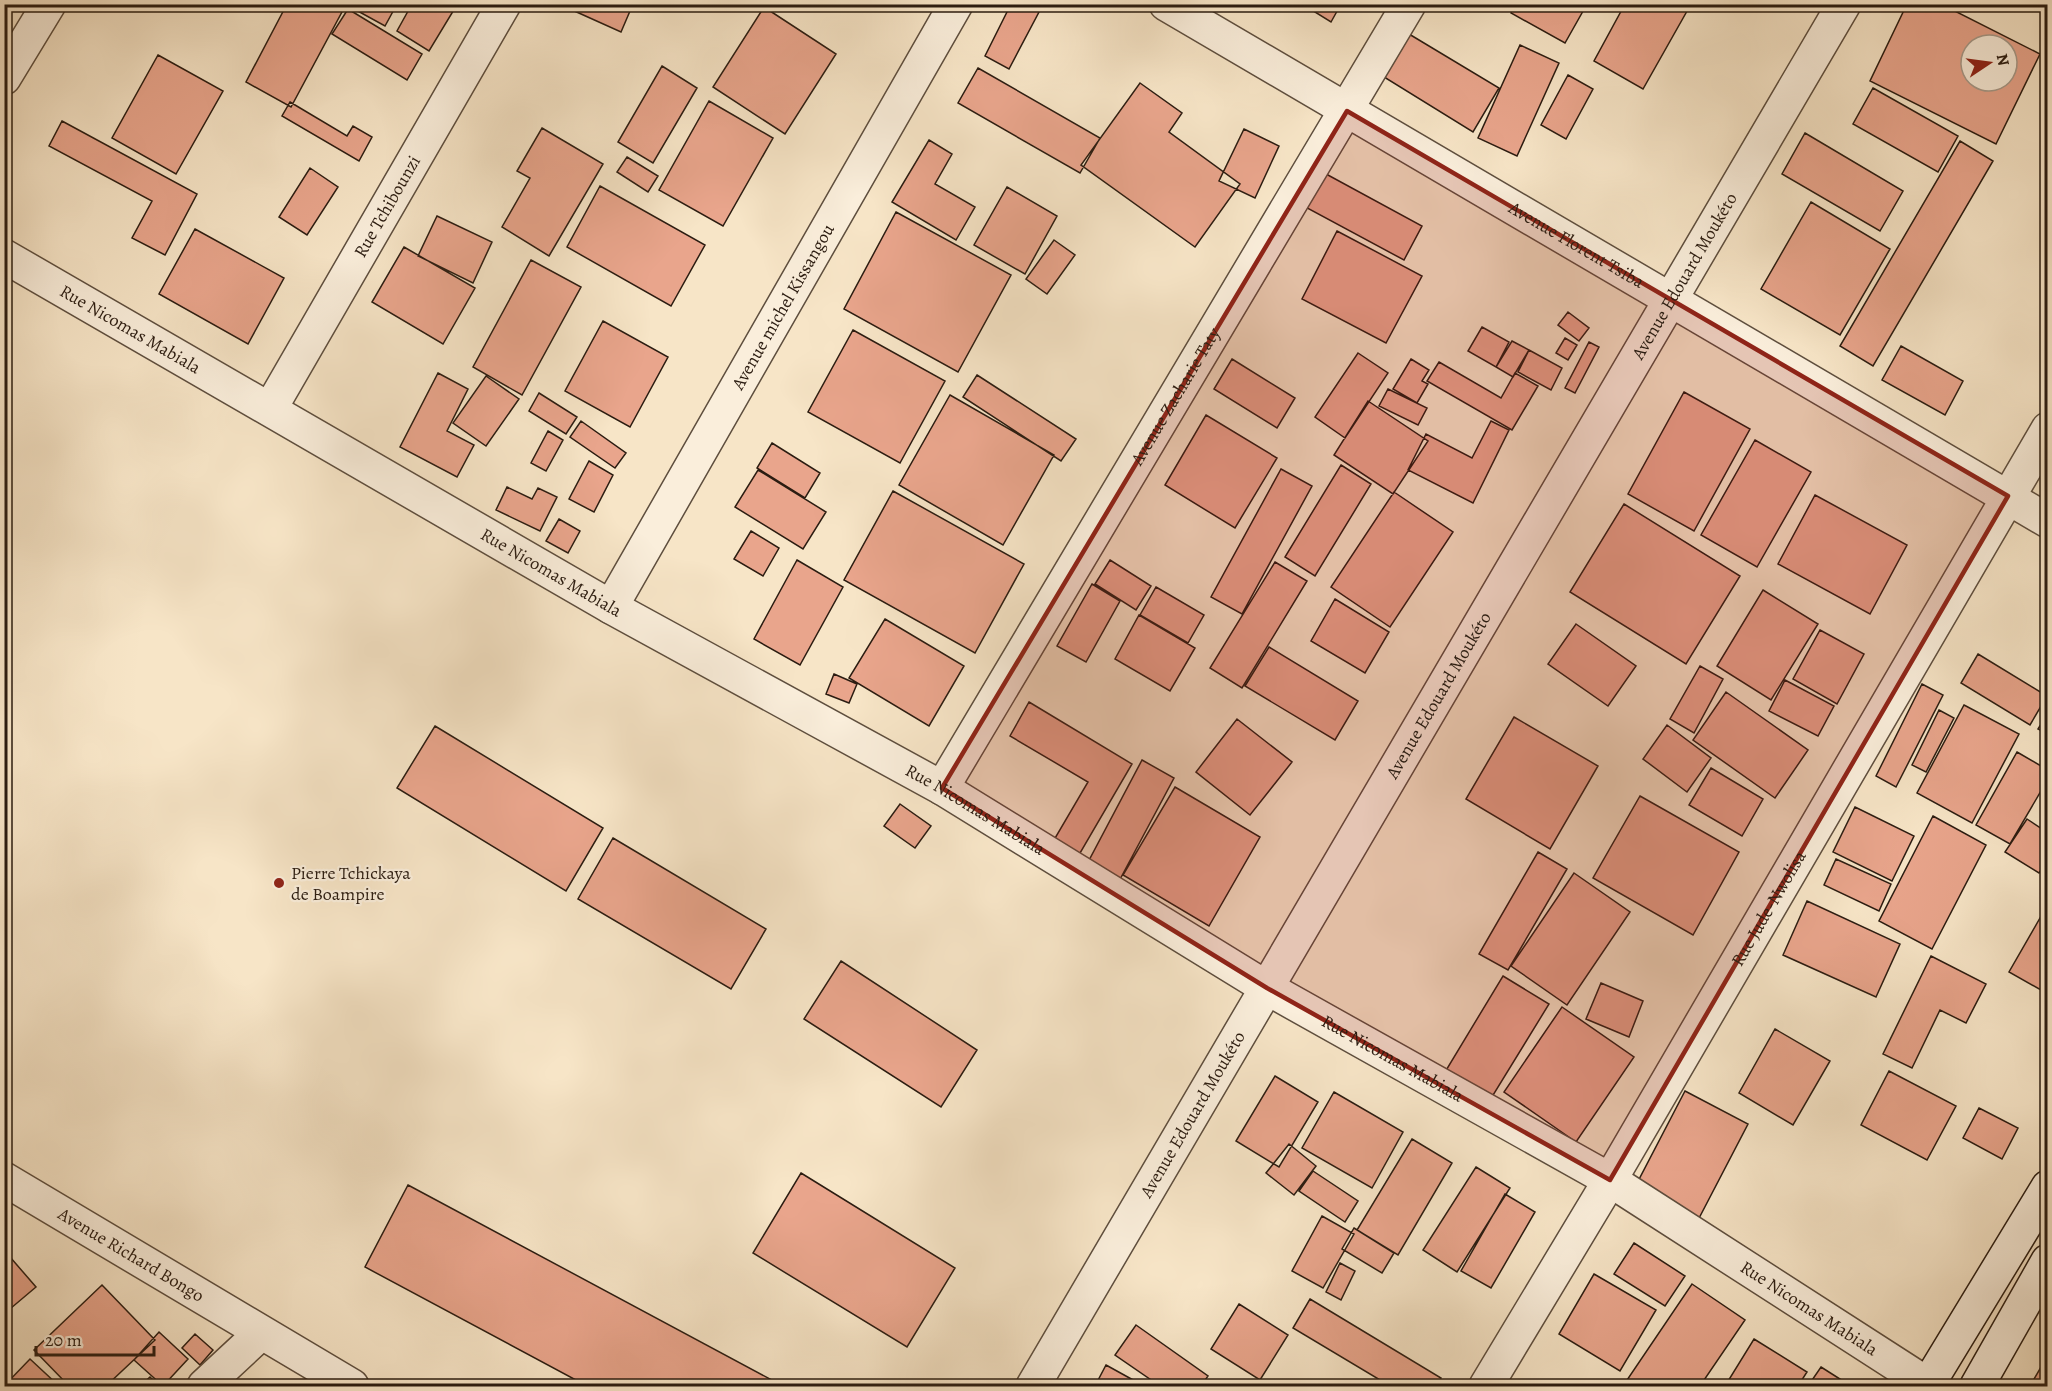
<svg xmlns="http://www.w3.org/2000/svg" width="2052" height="1391" font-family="Alegreya,serif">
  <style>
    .building { fill: #e9a58c; stroke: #2b1c11; stroke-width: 1.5; fill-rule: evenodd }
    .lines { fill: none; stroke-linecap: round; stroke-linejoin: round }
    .street-casing { stroke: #5e4e3e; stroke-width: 36 }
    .secondary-casing { stroke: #2b1c11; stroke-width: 36 }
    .street { stroke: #faeedb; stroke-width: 33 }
    .secondary { stroke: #faeedb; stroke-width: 33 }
    .marked { fill: #8f2418; fill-opacity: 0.2; stroke: #8f2418; stroke-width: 4.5; stroke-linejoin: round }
    .poi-dot { fill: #8f2418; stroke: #faeedb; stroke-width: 2 }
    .labels { text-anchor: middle; stroke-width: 4.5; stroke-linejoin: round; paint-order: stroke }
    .street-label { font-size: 18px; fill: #2b1c11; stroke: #faeedb }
    .poi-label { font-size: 18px; fill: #2b1c11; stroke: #faeedb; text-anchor: start }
  </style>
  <rect width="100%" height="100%" fill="#f7e5c7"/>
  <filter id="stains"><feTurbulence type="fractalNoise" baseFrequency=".00333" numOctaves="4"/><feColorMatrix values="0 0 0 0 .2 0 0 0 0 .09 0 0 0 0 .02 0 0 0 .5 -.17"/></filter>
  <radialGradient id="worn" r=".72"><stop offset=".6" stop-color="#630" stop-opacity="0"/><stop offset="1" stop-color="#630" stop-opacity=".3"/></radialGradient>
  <path class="building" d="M287 4H333L343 10 291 107 246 82Z
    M345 4H397L385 26Z
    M412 4H448L455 8 429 51 397 31Z
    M572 4H633L621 32 570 9Z
    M1011 4H1026L1039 12 1009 69 985 56Z
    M1302 4H1341L1331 22Z
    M1515 4H1587L1565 43 1511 13Z
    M1625 4H1691L1643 89 1594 61Z
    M1907 4H1941L2040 54 1996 144 1870 81ZM1971 45H2007V81H1971Z
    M764 7 836 54 785 134 713 87Z
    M348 9 422 54 407 80 332 34Z
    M1409 34 1499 88 1473 132 1384 77Z
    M1520 45 1559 63 1517 156 1478 138Z
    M158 55 223 91 176 174 112 138Z
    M662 66 697 88 653 163 618 142Z
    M978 68 1100 138 1080 173 958 103Z
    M1568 75 1593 89 1566 139 1541 125Z
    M1140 83 1182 113 1169 132 1240 184 1195 247 1081 165Z
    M1873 88 1958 136 1938 172 1853 124Z
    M709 101 773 138 723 226 659 190Z
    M290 102 347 136 353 126 372 137 359 161 282 116Z
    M62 121 197 194 165 255 132 238 152 201 49 146Z
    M542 128 603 164 549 256 502 227 530 178 517 171Z
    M1244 129 1279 146 1255 198 1219 181Z
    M1805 133 1903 191 1880 231 1782 174Z
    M929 140 952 154 935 184 975 207 956 240 892 202Z
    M1960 141 1993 161 1873 366 1840 346Z
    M627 157 658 176 648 192 617 172Z
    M310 168 338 187 307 235 279 217Z
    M1315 168 1422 226 1404 260 1296 202Z
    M600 186 705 245 671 306 567 247Z
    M1007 187 1057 216 1025 274 974 245Z
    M1811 202 1890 249 1840 335 1761 289Z
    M896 212 1011 275 958 372 844 309Z
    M437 216 492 242 473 283 418 256Z
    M195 229 284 278 248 344 159 294Z
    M1337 231 1422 276 1386 343 1302 299Z
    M1054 240 1075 255 1047 294 1026 279Z
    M404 247 475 288 443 344 372 302Z
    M531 260 581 287 522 395 473 367Z
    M1568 312 1589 328 1579 341 1558 325Z
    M603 321 668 357 630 427 565 391Z
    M1482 327 1509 342 1496 367 1468 351Z
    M853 330 945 381 900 463 808 412Z
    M1565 338 1577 345 1568 360 1556 353Z
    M1512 341 1529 350 1513 377 1496 367Z
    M1589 342 1599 347 1575 393 1565 388Z
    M1901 346 1963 381 1945 415 1882 380Z
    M1529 350 1562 368 1551 390 1518 372Z
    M1358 353 1388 373 1345 438 1315 417Z
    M1232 359 1295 398 1277 428 1214 389Z
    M1411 359 1429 370 1422 381 1428 384 1417 403 1393 389Z
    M1439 362 1501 398 1515 373 1538 386 1512 430 1427 381Z
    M438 373 468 389 447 431 474 445 457 477 400 447Z
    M977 375 1076 439 1061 461 963 397Z
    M486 376 519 399 486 446 453 423Z
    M1388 389 1427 408 1418 425 1379 406Z
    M1684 392 1750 429 1694 531 1628 494Z
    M539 393 577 417 566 434 529 411Z
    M950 395 1054 455 1003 545 899 485Z
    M1368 401 1428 441 1393 494 1334 455Z
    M1206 415 1277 458 1235 528 1165 485Z
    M581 421 626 453 615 468 570 437Z
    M1491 421 1509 430 1473 503 1408 470 1426 434 1472 458Z
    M548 431 563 440 546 471 531 463Z
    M1755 440 1811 472 1757 567 1701 535Z
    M772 443 820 473 805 498 757 468Z
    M589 461 613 475 594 512 569 499Z
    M1341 465 1371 484 1315 576 1285 557Z
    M1281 469 1312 486 1242 614 1211 597Z
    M758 470 826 512 803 549 735 507Z
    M507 487 532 499 538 488 557 497 540 531 496 510Z
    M893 491 1024 564 975 653 844 580Z
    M1394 492 1453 532 1390 627 1331 587Z
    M1815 495 1907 545 1870 614 1778 564Z
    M1624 504 1740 576 1686 664 1570 592Z
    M559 519 580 531 568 553 546 541Z
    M751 531 779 548 763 576 734 559Z
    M797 560 843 587 800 665 754 639Z
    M1110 560 1151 586 1136 610 1095 584Z
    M1275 562 1307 581 1242 688 1210 668Z
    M1092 584 1120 601 1086 662 1057 646Z
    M1156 587 1204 615 1188 643 1140 615Z
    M1763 590 1818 624 1771 700 1717 666Z
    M1335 599 1389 632 1365 673 1311 641Z
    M1139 615 1195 648 1170 691 1115 659Z
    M885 619 964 666 929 726 849 678Z
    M1576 624 1636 666 1608 706 1548 664Z
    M1820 630 1864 654 1837 704 1793 679Z
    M1269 647 1358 701 1335 740 1245 686Z
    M1978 654 2047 696 2030 725 1961 683Z
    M1700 666 1723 679 1694 733 1670 719Z
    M834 674 857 684 849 703 826 694Z
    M1785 680 1834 706 1818 736 1769 711Z
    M1922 684 1943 695 1896 787 1876 776Z
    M1726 692 1808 750 1775 798 1693 740Z
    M1029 702 1132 764 1076 860 1051 845 1088 782 1010 736Z
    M1964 705 2019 734 1972 823 1917 793Z
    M1939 710 1954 718 1926 772 1912 765Z
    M2048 713V734L2038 729Z
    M1514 717 1598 766 1550 849 1466 799Z
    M1237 719 1292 762 1250 815 1196 772Z
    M1667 725 1711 758 1687 792 1643 759Z
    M435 726 603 828 566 891 397 788Z
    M2017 752 2048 770V779L2010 844 1976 825Z
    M1142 760 1174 778 1118 883 1086 866Z
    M1711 768 1763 799 1742 836 1689 805Z
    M1175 787 1260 837 1209 926 1123 875Z
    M1640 796 1739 852 1693 935 1593 878Z
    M900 804 931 826 915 848 884 826Z
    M1855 807 1914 836 1892 881 1833 852Z
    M1933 816 1986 845 1932 949 1879 921Z
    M2027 819 2048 833V861L2039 873 2005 852Z
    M613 838 766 929 731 989 578 899Z
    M1538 852 1567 869 1508 970 1479 954Z
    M1836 859 1891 884 1879 911 1824 885Z
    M1574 873 1630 912 1567 1005 1511 966Z
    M1807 901 1900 944 1876 997 1783 955Z
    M2048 904V994L2009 972Z
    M1931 956 1986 984 1966 1023 1940 1010 1912 1068 1883 1054Z
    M841 961 977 1050 941 1107 804 1019Z
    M1503 976 1549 1004 1487 1105 1442 1077Z
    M1601 983 1643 1001 1629 1037 1586 1019Z
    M1562 1007 1634 1057 1576 1142 1504 1092Z
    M1775 1029 1830 1061 1793 1125 1739 1093Z
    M1889 1071 1956 1106 1927 1160 1861 1125Z
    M1275 1076 1318 1102 1279 1167 1236 1141Z
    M1685 1091 1748 1124 1697 1222 1634 1189Z
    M1334 1092 1403 1132 1372 1188 1302 1148Z
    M1979 1108 2018 1128 2002 1159 1963 1138Z
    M1412 1139 1452 1163 1398 1255 1357 1230Z
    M1289 1144 1316 1166 1294 1195 1266 1173Z
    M1476 1167 1510 1188 1457 1272 1423 1250Z
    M1313 1171 1358 1201 1345 1222 1299 1191Z
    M801 1173 955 1268 907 1347 753 1253Z
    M408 1185 783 1386H587L365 1267Z
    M1505 1194 1535 1212 1491 1288 1461 1271Z
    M1322 1216 1354 1234 1323 1288 1292 1271Z
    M1354 1228 1394 1253 1382 1273 1342 1249Z
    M1634 1243 1685 1276 1665 1306 1614 1274Z
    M4 1250 36 1287 4 1314Z
    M1340 1263 1355 1271 1341 1300 1326 1292Z
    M1594 1274 1656 1310 1620 1371 1559 1334Z
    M1692 1284 1745 1320 1700 1386H1630L1625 1383Z
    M102 1285 155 1340 106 1386H69L34 1350Z
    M1310 1299 1441 1378 1436 1386H1390L1293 1328Z
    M1239 1304 1288 1335 1260 1380 1211 1349Z
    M1136 1325 1208 1376 1201 1386H1160L1115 1355Z
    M159 1332 188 1359 163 1386 134 1360Z
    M195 1334 213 1350 200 1365 182 1348Z
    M1754 1339 1807 1372 1798 1386H1725Z
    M2048 1355V1386H2030Z
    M30 1359 59 1386H4Z
    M1106 1365 1144 1386H1095Z
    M1821 1367 1851 1386H1808Z
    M150 1377 159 1386H140Z"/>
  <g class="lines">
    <g class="street-casing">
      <g id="street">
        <path id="s1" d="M1166 4 2048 521"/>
        <path d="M4 78 49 4"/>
        <path id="s2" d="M4 256 611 607 942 788 1267 988 1610 1180 1930 1386"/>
        <path id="s3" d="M270 409 504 4"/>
        <path id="s4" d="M611 607 956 4"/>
        <path id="s5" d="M942 788 1409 4"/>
        <path id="s6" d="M4 1179 352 1386"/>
        <path d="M204 1386 261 1333"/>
        <path id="s7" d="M1033 1386 1844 4"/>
        <path id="s8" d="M1486 1386 1610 1180 2048 429"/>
      </g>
    </g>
    <g class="secondary-casing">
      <path id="secondary" d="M1927 1386 2048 1187
        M1977 1386 2048 1261"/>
    </g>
    <use href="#street" class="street"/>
    <use href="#secondary" class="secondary"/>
  </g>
  <path class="marked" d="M1347 111 2008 496 1610 1180 1267 988 942 788Z"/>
  <circle class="poi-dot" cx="279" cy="883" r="6"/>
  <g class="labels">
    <g class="street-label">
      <text dy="6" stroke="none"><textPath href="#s3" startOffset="234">Rue Tchibounzi</textPath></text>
      <text dy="6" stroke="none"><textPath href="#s1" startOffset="476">Avenue Florent Tsiba</textPath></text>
      <text dy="6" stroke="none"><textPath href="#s7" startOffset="1287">Avenue Edouard Moukéto</textPath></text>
      <text dy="6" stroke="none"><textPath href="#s4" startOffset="346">Avenue michel Kissangou</textPath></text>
      <text dy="6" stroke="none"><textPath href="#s2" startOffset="146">Rue Nicomas Mabiala</textPath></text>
      <text dy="6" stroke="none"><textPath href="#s5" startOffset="456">Avenue Zacharie Taty</textPath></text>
      <text dy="6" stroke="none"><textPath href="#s2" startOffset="632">Rue Nicomas Mabiala</textPath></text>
      <text dy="6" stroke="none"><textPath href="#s7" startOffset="801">Avenue Edouard Moukéto</textPath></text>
      <text dy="6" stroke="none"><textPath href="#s2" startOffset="1118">Rue Nicomas Mabiala</textPath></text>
      <text dy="6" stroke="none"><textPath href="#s8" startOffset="555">Rue Jude-Nwolisa</textPath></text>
      <text dy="6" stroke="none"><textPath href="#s2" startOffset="1604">Rue Nicomas Mabiala</textPath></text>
      <text dy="6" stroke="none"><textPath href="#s7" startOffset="315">Avenue Edouard Moukéto</textPath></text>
      <text dy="6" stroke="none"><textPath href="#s6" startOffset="148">Avenue Richard Bongo</textPath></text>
      <text dy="6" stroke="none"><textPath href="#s2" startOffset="2090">Rue Nicomas Mabiala</textPath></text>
    </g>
    <g class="poi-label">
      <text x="291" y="879">Pierre Tchickaya<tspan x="291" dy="21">de Boampire</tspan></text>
    </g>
  </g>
  <rect width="2052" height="1391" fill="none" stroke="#f7e5c7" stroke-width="24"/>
  <rect x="6" y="6" width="2040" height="1379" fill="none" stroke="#2b1c11" stroke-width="3"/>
  <rect x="12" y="12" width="2028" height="1367" fill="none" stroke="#2b1c11" stroke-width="1.5"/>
  <g transform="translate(1989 63) rotate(77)"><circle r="28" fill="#faeedb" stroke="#a79a8a" stroke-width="1.5"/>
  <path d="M0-4.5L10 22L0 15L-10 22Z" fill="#8f2418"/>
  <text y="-9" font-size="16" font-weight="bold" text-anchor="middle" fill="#2b1c11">N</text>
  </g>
  <path d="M36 1346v9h118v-9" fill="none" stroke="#2b1c11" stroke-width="3"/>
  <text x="45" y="1346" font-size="18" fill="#2b1c11" stroke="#faeedb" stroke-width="4.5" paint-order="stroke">20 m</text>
  <rect width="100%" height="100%" filter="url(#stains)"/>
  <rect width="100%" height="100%" fill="url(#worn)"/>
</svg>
